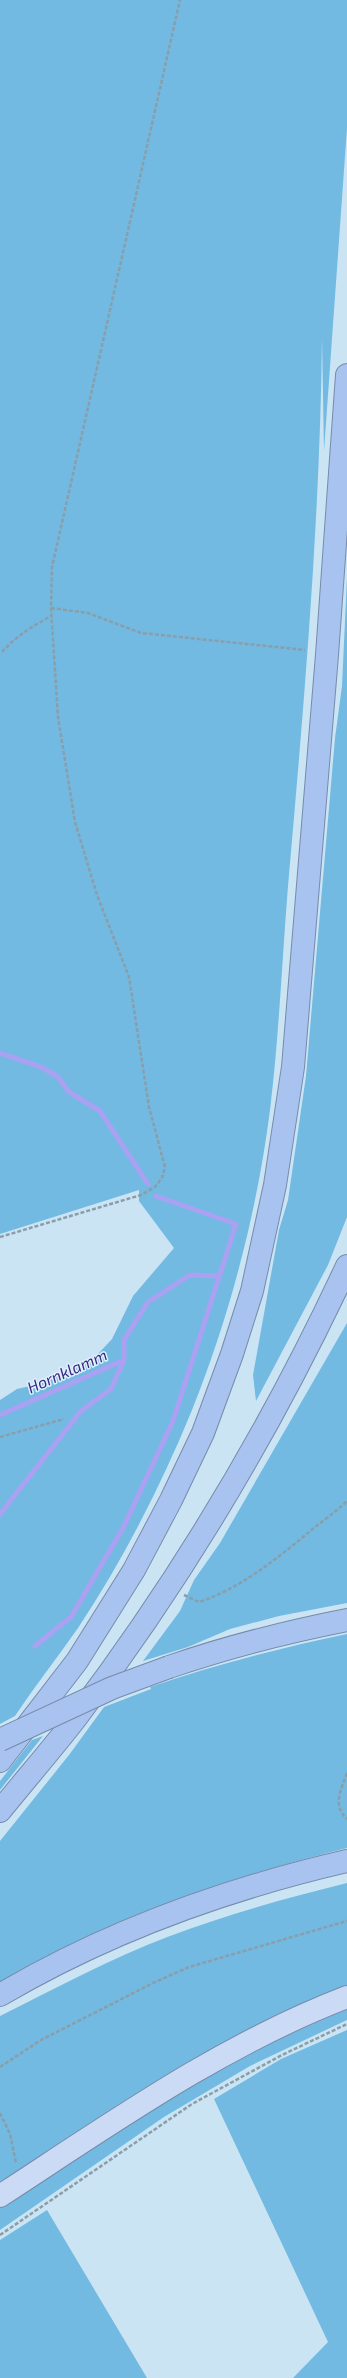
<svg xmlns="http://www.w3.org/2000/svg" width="347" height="2378" font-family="'Exo 2',sans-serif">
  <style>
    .green { fill: #72bae2 }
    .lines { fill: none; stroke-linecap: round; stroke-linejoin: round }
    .stream { stroke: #aaa1f2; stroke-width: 5 }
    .primary-casing { stroke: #768baa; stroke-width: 24 }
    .highway-casing { stroke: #768baa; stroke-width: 24 }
    .path { stroke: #8a9eaa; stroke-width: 2.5; stroke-dasharray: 4 2; stroke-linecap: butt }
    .primary { stroke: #cbdbf6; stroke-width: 22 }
    .highway { stroke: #a8c3f0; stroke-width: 22 }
    .highway-bridge-casing { stroke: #768baa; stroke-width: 24; stroke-linecap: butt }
    .highway-bridge { stroke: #a8c3f0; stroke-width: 22 }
    .labels { text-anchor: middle; stroke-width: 3; stroke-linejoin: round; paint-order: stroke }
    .water-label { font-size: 16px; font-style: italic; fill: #3c2681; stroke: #dcf1fd }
  </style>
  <rect width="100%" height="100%" fill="#cae4f4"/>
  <path class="green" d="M0 0H347V128L324 451 322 338C320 521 304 704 288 886 282 961 279 1036 270 1110 257 1212 230 1315 192 1410 161 1486 123 1560 78 1628 57 1658 35 1686 15 1716L0 1724V1400L17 1389 39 1384 78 1367 98 1354 112 1339 133 1296 174 1248 139 1201V1190L0 1234Z
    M347 578V1217L328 1265 256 1401 253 1375 279 1230 288 1200 306 1076 335 738 342 686Z
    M347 1323V1603L279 1616 230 1629 188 1647 143 1661 180 1611 194 1580 220 1543Z
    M347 1634V1848C226 1878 109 1920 0 1982V1841L69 1755 104 1707 151 1689 150 1687C215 1665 280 1648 347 1634Z
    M43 1736 0 1790V1781L32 1740Z
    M347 1883V1985L276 2015 218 2046 0 2184V2016C56 1988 112 1958 170 1936 228 1914 287 1898 347 1883Z
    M347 2007V2020L250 2066 164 2117 0 2230V2207C112 2134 222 2057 347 2007Z
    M347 2030V2378H293L328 2342 214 2099 281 2059Z
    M47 2210 147 2378H0V2240Z"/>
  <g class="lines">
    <path class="stream" d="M0 1053 41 1067 58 1077 69 1092 100 1111 148 1184
      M0 1415 124 1360V1340L148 1302 190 1275 219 1276
      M0 1514 81 1411 111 1389 124 1360
      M35 1646 71 1617 123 1528 173 1421 236 1224 156 1196"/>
    <g class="primary-casing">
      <path id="primary" d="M0 2196C112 2123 222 2045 347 1997"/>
    </g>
    <g class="highway-casing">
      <path id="highway" d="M169 1667C227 1647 286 1632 347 1620
        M0 1761 77 1661 134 1570 171 1500 203 1433 232 1354 252 1291 275 1185 293 1067 327 655 347 375
        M0 1811C25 1780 52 1749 76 1718 182 1578 273 1425 347 1266
        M0 1995C107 1932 226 1889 347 1861"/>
    </g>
    <path class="path" d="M51 608 88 613 141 633 305 650
      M2 652C16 636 33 626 51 616
      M0 1237 141 1195 155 1187 162 1178 165 1167 149 1107 129 977 97 895 75 822 58 717 51 608 52 567 180 0
      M0 1437 64 1419
      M184 1595 199 1602C242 1588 280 1556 314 1528 325 1519 337 1511 347 1501
      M347 1773C341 1790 332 1805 347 1819
      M0 2067 41 2040 153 1983 189 1967 347 1921
      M0 2113 10 2134 16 2163
      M0 2235 192 2104 282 2055 347 2024"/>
    <use href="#primary" class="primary"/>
    <use href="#highway" class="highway"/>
    <g class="highway-bridge-casing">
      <path id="highway-bridge" d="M0 1740 112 1688 169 1667"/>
    </g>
    <use href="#highway-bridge" class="highway-bridge"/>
  </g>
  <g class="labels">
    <g class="water-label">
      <text transform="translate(67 1371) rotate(-24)" y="6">Hornklamm</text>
    </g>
  </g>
</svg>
